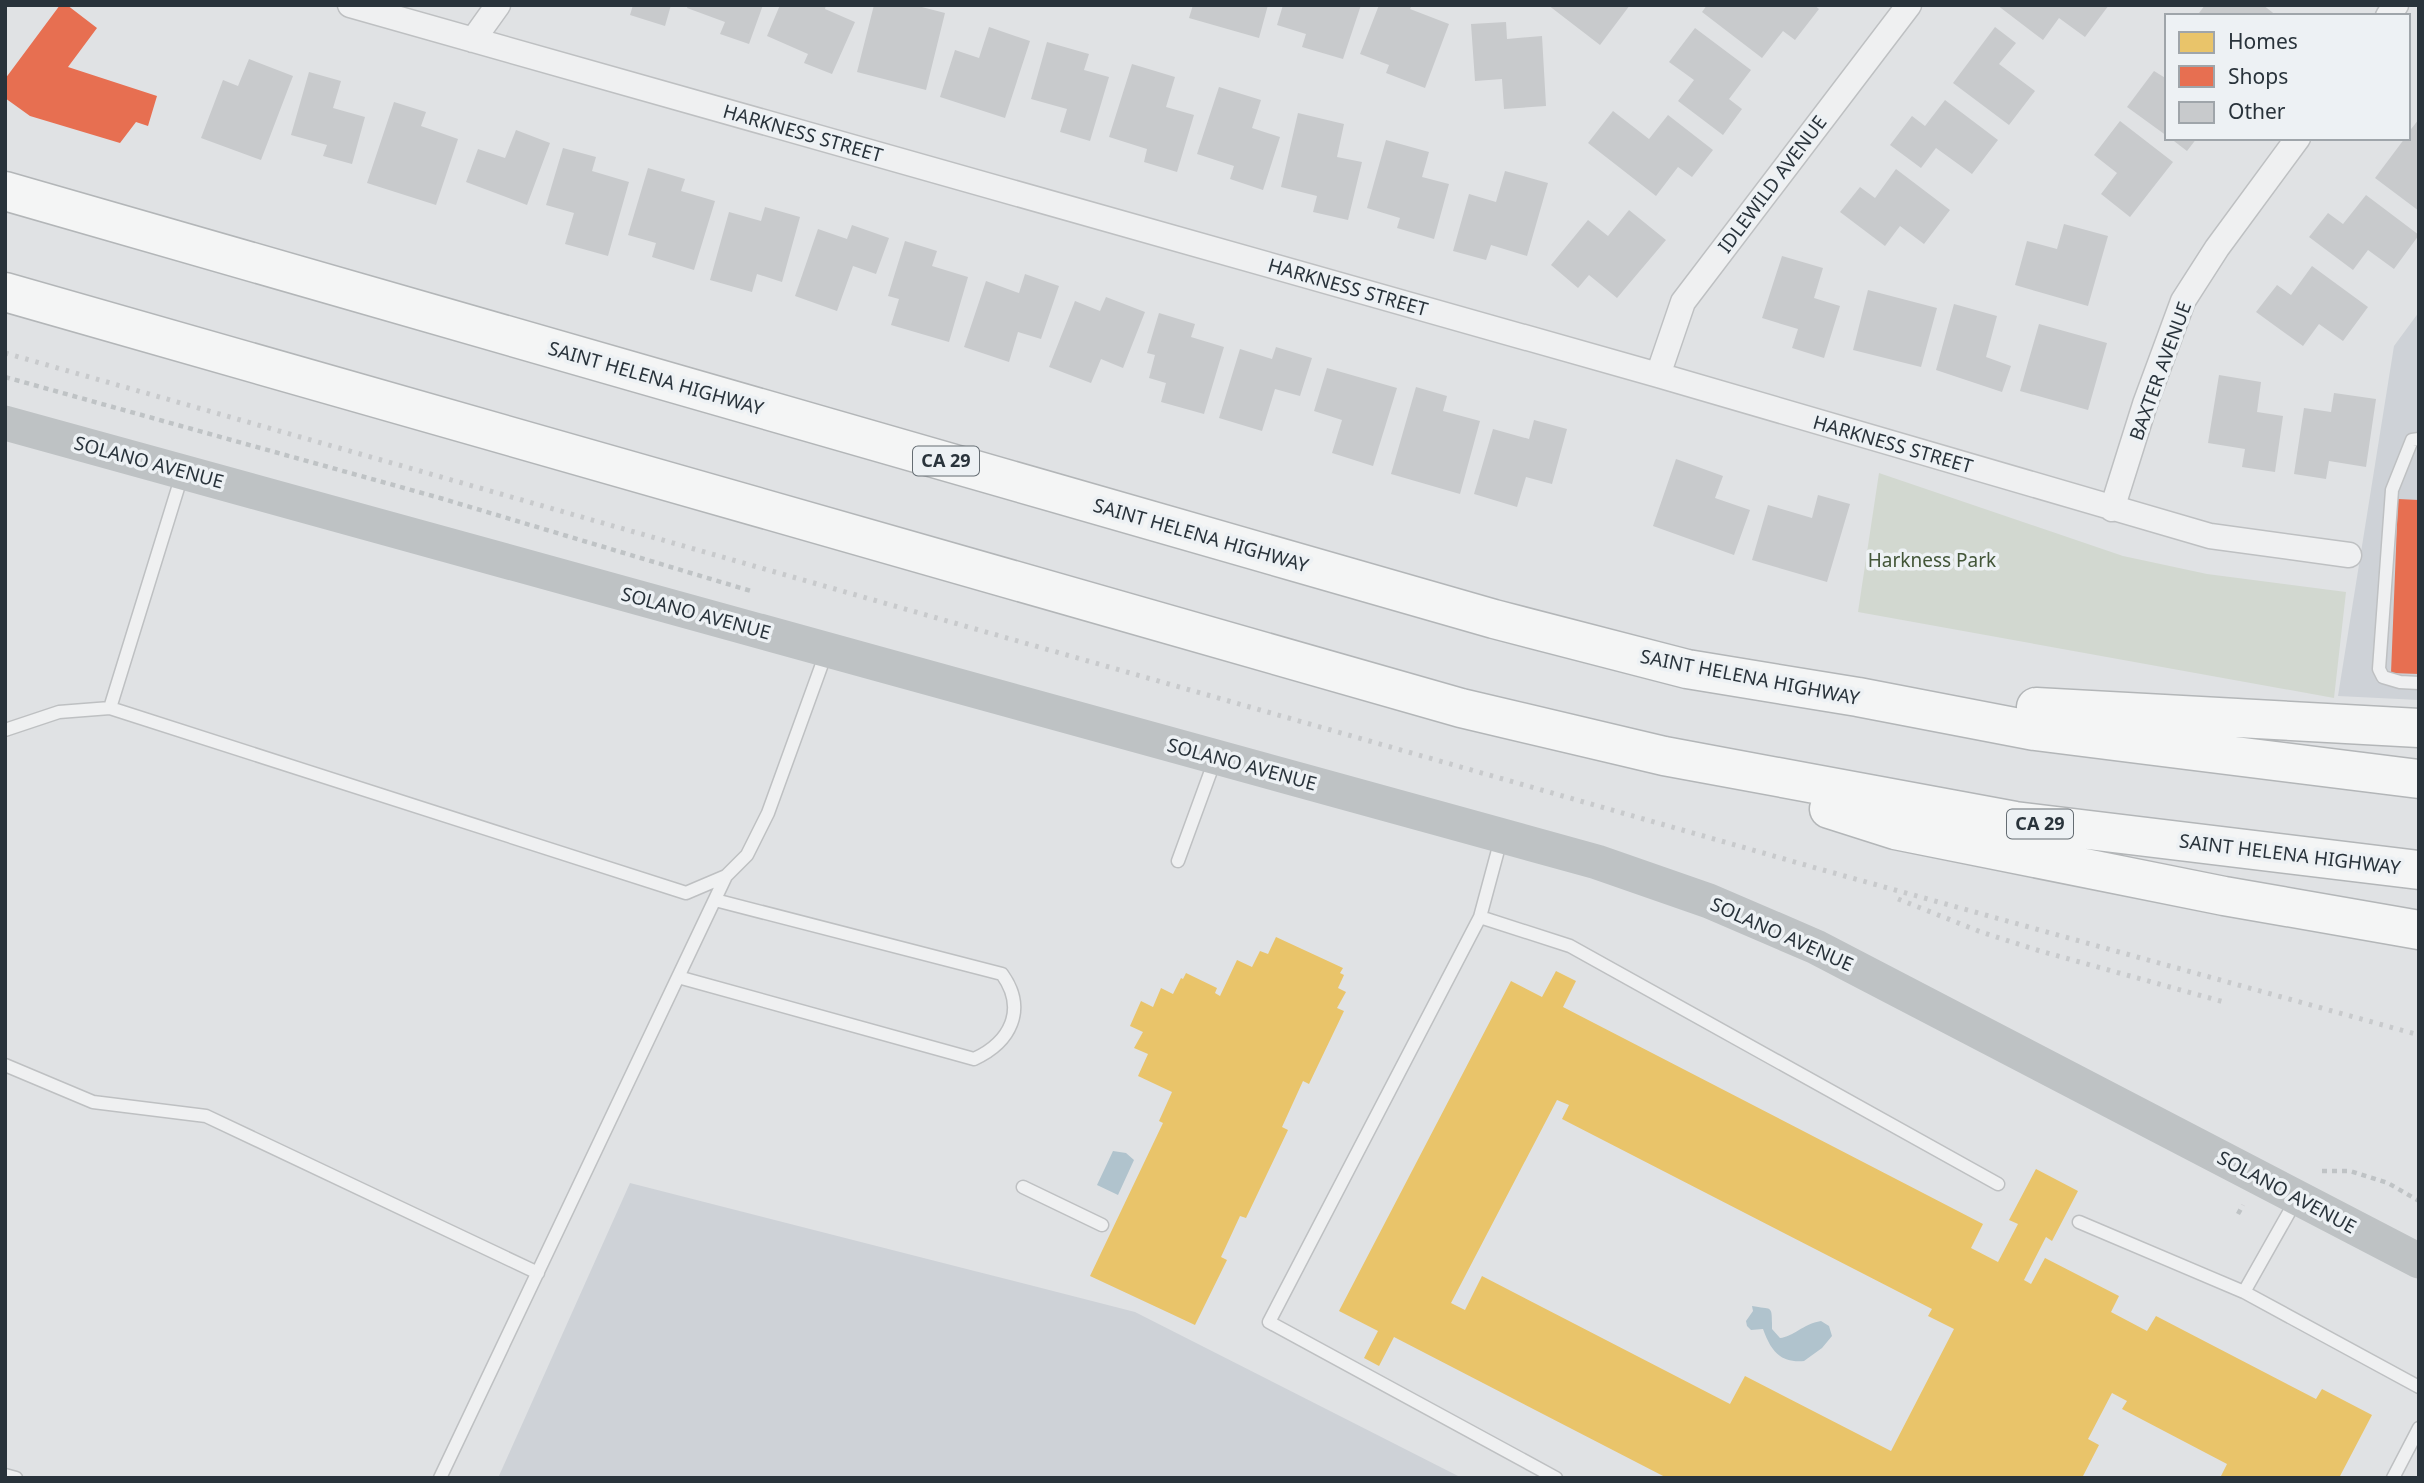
<svg xmlns="http://www.w3.org/2000/svg" width="2424" height="1483" font-family="'Noto Sans',sans-serif">
  <style>
    .built { fill: #ced2d7 }
    .green { fill: #d2d8d0 }
    .water { fill: #b0c3cd }
    .homes { fill: #e9c46a; fill-rule: evenodd }
    .shops { fill: #e76f51 }
    .building { fill: #c8cacc }
    .lines { fill: none; stroke-linecap: round; stroke-linejoin: round }
    .lane-casing { stroke: #bec0c2; stroke-width: 15 }
    .street-casing { stroke: #bec0c2; stroke-width: 27 }
    .highway-casing { stroke: #b3b6b8; stroke-width: 41 }
    .path { stroke: #bfc3c5; stroke-width: 4.5; stroke-dasharray: 5 5; stroke-linecap: butt }
    .lane { stroke: #eff0f1; stroke-width: 12 }
    .street { stroke: #eff0f1; stroke-width: 24 }
    .secondary { stroke: #bec2c4; stroke-width: 35 }
    .highway { stroke: #f4f5f5; stroke-width: 38 }
    .rail { stroke: #c8cacc; stroke-width: 5; stroke-dasharray: 3.5 7; stroke-linecap: butt }
    .labels { text-anchor: middle; stroke-width: 7; stroke-linejoin: round; paint-order: stroke }
    .shield { fill: #edf1f4; stroke: #646c72; stroke-width: 2 }
    .shield-label { font-size: 18px; font-weight: bold; fill: #29333b }
    .street-label { font-size: 19px; fill: #29333b; stroke: #edf1f4 }
    .park-label { font-size: 19px; fill: #435638; stroke: #edf1f4 }
  </style>
  <rect width="100%" height="100%" fill="#e0e2e4"/>
  <path class="built" d="M2419 312V700L2338 696 2394 346Z
    M630 1183 1135 1312 1462 1478H498Z"/>
  <path class="green" d="M1879 473 2123 556 2207 574 2346 592 2334 698 1858 612Z"/>
  <path class="water" d="M1113 1151 1126 1153 1134 1160 1118 1195 1097 1185Z
    M1752 1306C1773 1310 1772 1304 1772 1329L1780 1338C1793 1337 1803 1324 1821 1321L1829 1326 1832 1336 1822 1348 1804 1361C1780 1363 1771 1351 1763 1329L1751 1330 1747 1326 1746 1321 1753 1311Z"/>
  <path class="homes" d="M1276 937 1343 968 1340 973 1344 975 1338 988 1346 992 1337 1008 1344 1011 1309 1084 1303 1081 1282 1127 1288 1130 1246 1218 1240 1216 1221 1257 1227 1260 1195 1325 1090 1276 1163 1123 1159 1121 1172 1092 1138 1076 1148 1054 1134 1048 1143 1032 1130 1026 1141 1001 1153 1007 1161 988 1173 994 1181 978 1183 979 1186 973 1217 988 1215 993 1220 996 1237 960 1252 967 1260 951 1268 954Z
    M1556 971 1576 981 1563 1007 1983 1224 1971 1248 1998 1262 2018 1224 2009 1220 2036 1169 2078 1191 2052 1241 2046 1237 2024 1280 2031 1284 2045 1258 2119 1296 2111 1312 2147 1331 2156 1316 2316 1399 2322 1389 2372 1415 2339 1478H2220L2227 1464 2122 1409 2127 1401 2112 1393 2088 1439 2099 1445 2082 1478H1667L1394 1337 1379 1366 1364 1358 1378 1331 1339 1311 1511 981 1542 997ZM1557 1100 1569 1105 1562 1119 1932 1309 1928 1316 1954 1329 1891 1451 1745 1376 1730 1404 1482 1276 1465 1310 1451 1303Z"/>
  <path class="shops" d="M60 5H67L97 28 68 67 157 96 148 126 136 122 120 143 30 116 5 98V79Z
    M2398 499 2419 500V674L2391 673Z"/>
  <path class="building" d="M633 5H671L665 26 630 15Z
    M688 5H763L749 44 720 34 725 22 687 8Z
    M780 5H826L825 9 855 22 832 74 804 63 808 54 767 36Z
    M874 5H914L945 13 926 90 857 72Z
    M1193 5H1268L1259 38 1189 18Z
    M1283 5H1361L1343 59 1302 47 1306 34 1277 25Z
    M1379 5H1412L1410 9 1449 24 1425 88 1386 73 1389 65 1360 54Z
    M1548 5H1630L1600 45Z
    M1707 5H1814L1819 9 1795 40 1783 31 1762 58 1702 12Z
    M1997 5H2109L2085 37 2059 18 2043 40Z
    M2205 5H2263L2277 16H2203L2199 13Z
    M1506 22 1507 39 1542 36 1546 106 1504 109 1502 79 1475 81 1471 24Z
    M989 27 1030 41 1005 118 940 97 955 50 979 58Z
    M1995 27 2016 43 1999 64 2035 91 2009 125 1953 83Z
    M1695 28 1751 70 1729 99 1742 109 1723 135 1678 101 1694 80 1669 62Z
    M1047 42 1089 54 1084 70 1109 77 1090 141 1060 132 1067 109 1031 99Z
    M249 59 293 76 261 160 201 138 223 80 238 86Z
    M1132 64 1175 77 1166 107 1194 115 1177 172 1144 162 1147 149 1109 137Z
    M2154 71 2167 79V136L2127 107Z
    M309 72 341 81 333 108 365 117 352 164 323 156 327 145 291 135Z
    M1219 87 1261 100 1252 128 1280 137 1263 190 1230 179 1234 166 1197 154Z
    M1945 100 1998 140 1972 174 1936 148 1921 168 1890 145 1912 116 1925 126Z
    M394 102 426 112 421 126 458 139 436 205 367 183Z
    M1613 111 1649 139 1668 115 1713 150 1692 177 1678 167 1656 196 1588 143Z
    M1298 113 1344 124 1337 157 1362 162 1348 220 1313 212 1317 196 1281 187Z
    M2419 119V211L2375 178 2405 138H2408V133Z
    M2120 121 2173 162 2130 217 2101 194 2117 173 2094 155Z
    M516 130 550 143 527 205 466 182 478 149 505 158Z
    M2170 138H2197L2187 151Z
    M1386 140 1429 152 1422 177 1449 184 1434 239 1397 228 1400 218 1367 208Z
    M563 148 596 157 592 171 629 182 608 256 565 244 574 213 546 205Z
    M648 168 685 179 681 191 715 201 694 270 652 257 656 243 628 235Z
    M1896 169 1950 210 1924 244 1900 226 1885 246 1840 212 1860 187 1875 198Z
    M1505 171 1548 183 1527 256 1491 245 1486 260 1453 251 1469 194 1496 202Z
    M2366 195 2419 235 2394 269 2368 250 2353 270 2309 237 2328 213 2343 224Z
    M765 207 800 217 782 282 757 274 752 292 710 280 729 212 761 221Z
    M1629 210 1666 240 1617 298 1589 275 1578 288 1551 265 1588 220 1608 236Z
    M2064 224 2108 236 2088 306 2015 285 2027 241 2057 249Z
    M852 225 889 238 876 274 853 266 837 311 795 296 818 229 847 239Z
    M905 241 937 251 932 266 968 277 949 342 891 325 899 299 888 296Z
    M1782 256 1823 268 1814 298 1840 306 1824 358 1792 348 1798 329 1762 318Z
    M2312 266 2368 307 2343 341 2319 324 2303 346 2256 312 2277 285 2291 295Z
    M1025 274 1059 286 1041 339 1018 332 1009 362 964 347 986 281 1019 293Z
    M1868 290 1937 308 1921 367 1853 350Z
    M1106 297 1145 312 1123 368 1101 359 1091 383 1049 367 1075 301 1100 311Z
    M1954 304 1997 316 1986 357 2011 366 2002 392 1936 370Z
    M1159 313 1195 324 1191 337 1224 347 1204 414 1161 402 1166 383 1149 378 1155 355 1147 353Z
    M2039 324 2107 343 2088 410 2020 391Z
    M1276 347 1312 358 1300 396 1275 389 1262 431 1219 418 1240 349 1272 359Z
    M1327 368 1397 388 1373 466 1332 453 1342 420 1314 411Z
    M2219 375 2261 382 2257 412 2283 416 2275 472 2242 467 2245 449 2208 443Z
    M1416 387 1447 396 1443 411 1480 421 1460 494 1391 474Z
    M2334 393 2376 399 2366 467 2329 461 2326 479 2294 474 2304 408 2331 412Z
    M1534 420 1567 429 1552 484 1526 477 1517 507 1474 494 1493 429 1529 439Z
    M1676 459 1723 476 1715 498 1750 510 1734 555 1653 526Z
    M1818 495 1850 504 1827 582 1752 560 1768 505 1812 518Z"/>
  <g class="lines">
    <g class="lane-casing">
      <path id="lane" d="M2419 439 2412 440 2392 490 2379 669 2383 677 2400 682 2419 683
        M110 708 182 475
        M5 730 59 712 110 708 686 893 726 876 747 855 768 813 826 653
        M1178 861 1216 757
        M1480 917 1501 839
        M678 977 974 1059C1011 1042 1027 1009 1002 974L715 900
        M5 1065 93 1102 206 1116 538 1273
        M1023 1187 1102 1225
        M2079 1222 2244 1292 2296 1200
        M2244 1292 2419 1387
        M5 1475 16 1478
        M440 1478 726 876
        M1556 1478 1269 1322 1480 917 1570 946 1998 1184
        M2393 1478 2419 1428"/>
    </g>
    <g class="street-casing">
      <path id="street" d="M350 5 1658 375 2210 536 2349 555
        M2388 16 2396 5
        M473 40 498 5
        M1658 375 1683 302 1909 5
        M2112 509 2145 404 2183 301 2217 248 2298 138"/>
    </g>
    <g class="highway-casing">
      <path id="highway" d="M5 191 1292 561 1494 619 1687 669 1858 697 2035 731 2419 779
        M5 292 1461 708 1664 756 2015 821 2419 870
        M2036 707 2419 728
        M1829 809 1895 830 2224 896 2419 930"/>
    </g>
    <path class="path" d="M5 377 440 498 751 591
      M2322 1171H2350L2388 1183 2419 1201
      M2238 1214 2243 1205"/>
    <use href="#lane" class="lane"/>
    <use href="#street" class="street"/>
    <path class="secondary" d="M5 423 1597 862 1709 901 1816 947 2419 1261"/>
    <use href="#highway" class="highway"/>
    <path class="rail" d="M5 353 1823 870 2419 1035
      M1898 899 1981 932 2040 951 2224 1002"/>
  </g>
  <g class="labels">
    <g class="shield">
      <rect x="913" y="446.5" width="66" height="29" rx="5"/>
      <rect x="2007" y="809.5" width="66" height="29" rx="5"/>
    </g>
    <g class="shield-label">
      <text x="946" y="467">CA 29</text>
      <text x="2040" y="830">CA 29</text>
    </g>
    <g class="street-label">
      <text transform="translate(803 133) rotate(16)" y="7">HARKNESS STREET</text>
      <text transform="translate(1772 184) rotate(-53)" y="7">IDLEWILD AVENUE</text>
      <text transform="translate(1348 287) rotate(16)" y="7">HARKNESS STREET</text>
      <text transform="translate(2160 371) rotate(-70)" y="7">BAXTER AVENUE</text>
      <text transform="translate(656 378) rotate(16)" y="7">SAINT HELENA HIGHWAY</text>
      <text transform="translate(1893 444) rotate(16)" y="7">HARKNESS STREET</text>
      <text transform="translate(149 462) rotate(15)" y="7">SOLANO AVENUE</text>
      <text transform="translate(1201 535) rotate(16)" y="7">SAINT HELENA HIGHWAY</text>
      <text transform="translate(696 613) rotate(15)" y="7">SOLANO AVENUE</text>
      <text transform="translate(1750 677) rotate(11)" y="7">SAINT HELENA HIGHWAY</text>
      <text transform="translate(1242 764) rotate(15)" y="7">SOLANO AVENUE</text>
      <text transform="translate(2290 854) rotate(7)" y="7">SAINT HELENA HIGHWAY</text>
      <text transform="translate(1782 934) rotate(24)" y="7">SOLANO AVENUE</text>
      <text transform="translate(2287 1192) rotate(28)" y="7">SOLANO AVENUE</text>
    </g>
    <g class="park-label">
      <text x="1932" y="567">Harkness Park</text>
    </g>
  </g>
  <rect width="2424" height="1483" fill="none" stroke="#29333b" stroke-width="14"/>
  <rect x="2165" y="14" width="245" height="126" fill="#edf1f4" stroke="#9fa5aa" stroke-width="2"/>
  <rect x="2179" y="32" width="35" height="21" fill="#e9c46a" stroke="#9fa5aa" stroke-width="2"/>
  <text x="2228" y="49" font-size="21" fill="#29333b">Homes</text>
  <rect x="2179" y="66" width="35" height="21" fill="#e76f51" stroke="#9fa5aa" stroke-width="2"/>
  <text x="2228" y="84" font-size="21" fill="#29333b">Shops</text>
  <rect x="2179" y="102" width="35" height="21" fill="#c8cacc" stroke="#9fa5aa" stroke-width="2"/>
  <text x="2228" y="119" font-size="21" fill="#29333b">Other</text>
</svg>
